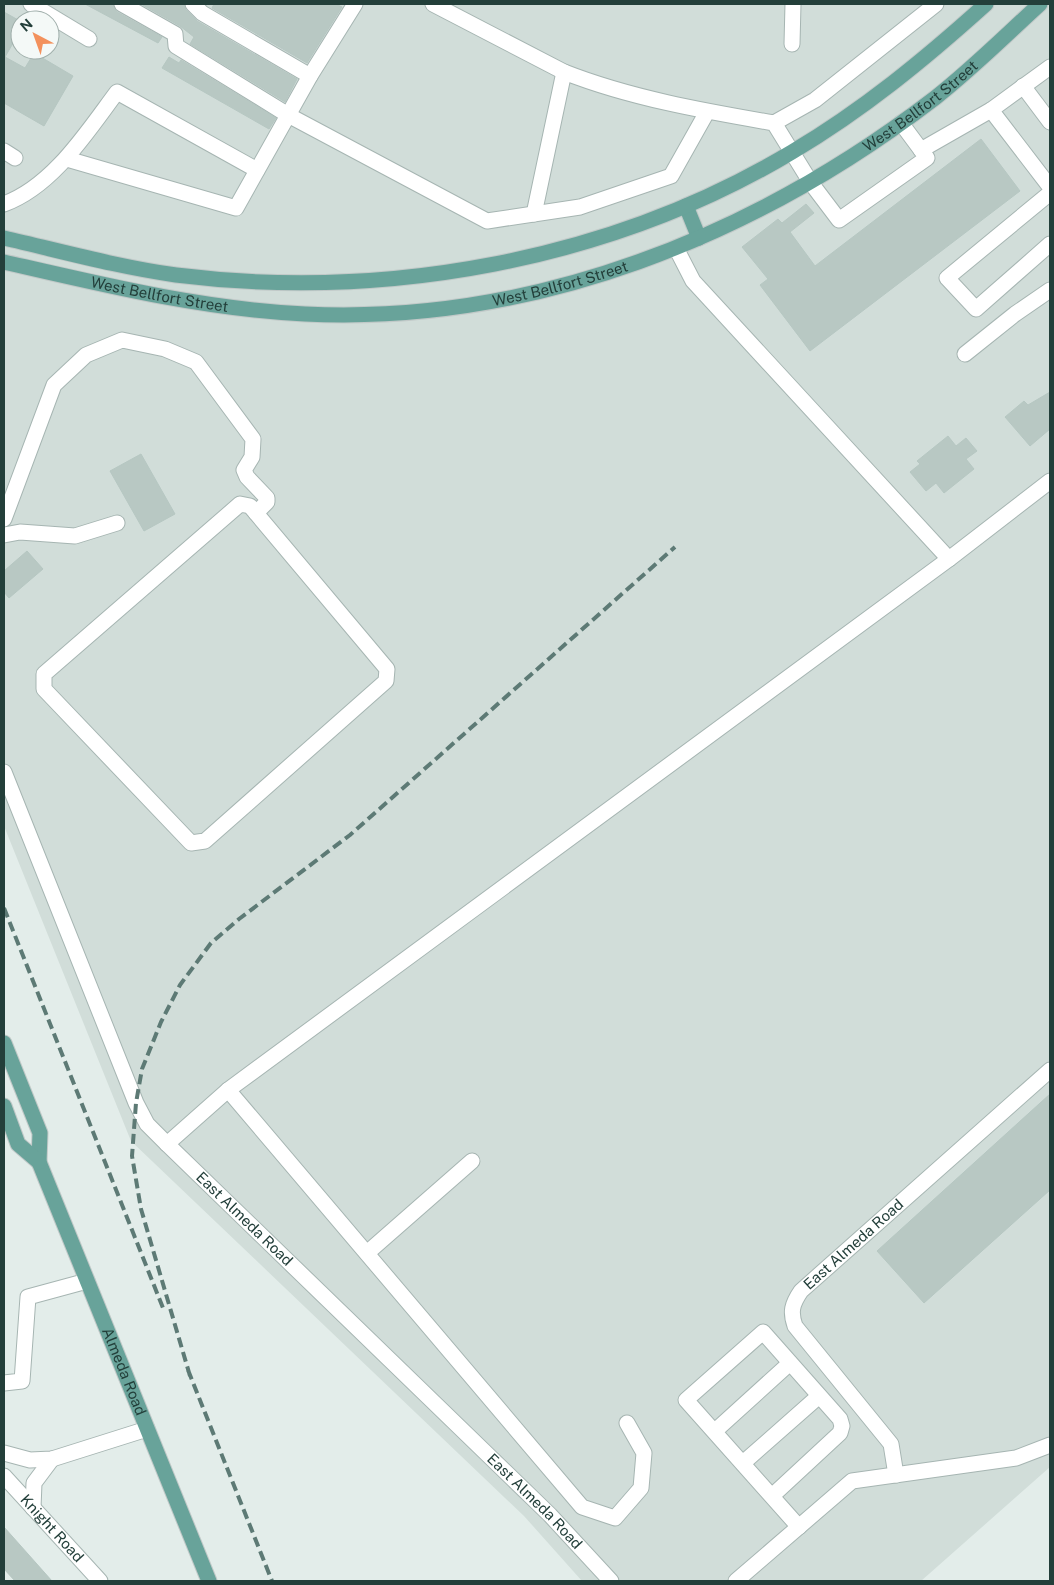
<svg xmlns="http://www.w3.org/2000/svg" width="1054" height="1585" font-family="'Public Sans',sans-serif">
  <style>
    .built { fill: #d1ddd9; fill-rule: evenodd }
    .building { fill: #b8c8c3; stroke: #b6c7c2 }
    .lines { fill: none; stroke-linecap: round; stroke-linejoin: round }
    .minor-casing { stroke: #a6b5b2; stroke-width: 17 }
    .major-casing { stroke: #c1c9c8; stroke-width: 17 }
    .minor { stroke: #fff; stroke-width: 15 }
    .major { stroke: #68a39a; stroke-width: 15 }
    .rail { stroke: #5d7a75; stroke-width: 4; stroke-dasharray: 10 5; stroke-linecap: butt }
    .labels { text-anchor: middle; stroke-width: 4.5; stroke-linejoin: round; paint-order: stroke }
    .street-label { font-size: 15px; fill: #233f3a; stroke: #f4f9f7 }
  </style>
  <rect width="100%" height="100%" fill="#e3edea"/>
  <path class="built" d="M4 4H1050V1467L921 1581H582L524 1516 131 1141 4 826ZM20 20H50V50H20Z"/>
  <path class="building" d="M85 4H113L117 12 162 37 158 43Z
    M141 4H184L186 10 197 21 297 79 285 102 190 44 194 37 180 26Z
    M214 4H336L342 7 307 63 212 8Z
    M4 12 20 21V31L5 57 25 68 34 53 73 76 44 126 4 103Z
    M169 57 179 63 181 60 276 118 269 129 162 68Z
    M981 139 1020 191 810 351 760 285 768 279 742 247 778 219 782 223 806 204 814 213 790 232 815 266Z
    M1050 392V429L1030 446 1005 417 1024 401 1028 405Z
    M948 436 956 446 966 438 977 451 966 459 974 469 944 493 936 483 926 491 910 472 920 464 917 461Z
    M141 454 175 514 144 531 110 471Z
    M27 551 43 569 9 598 4 592V571Z
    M1050 1094V1190L924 1303 877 1251Z
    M4 1527 52 1581H15L4 1569Z"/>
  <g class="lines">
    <g class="minor-casing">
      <g id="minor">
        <path d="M31 4 89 39"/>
        <path d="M122 4 175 34 176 46 288 115 487 221 580 207 671 176 707 112"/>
        <path d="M193 4 202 13 310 76"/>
        <path d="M433 4 564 72"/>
        <path d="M792 44 793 4"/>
        <path d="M1023 86 1050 122"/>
        <path d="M991 110 1050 67"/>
        <path d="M774 123 815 100 936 4"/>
        <path d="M921 150 991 110 1050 187"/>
        <path d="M4 151 15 158"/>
        <path d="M67 159 236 208 310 76 355 4"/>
        <path d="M1050 193 947 278 976 309 1050 244"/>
        <path d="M4 204C53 186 87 132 117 92L257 170"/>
        <path d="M534 214 564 72C630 98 704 111 774 123L811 183 839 220 927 158 901 123"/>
        <path d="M676 248 693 281 949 559"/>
        <path d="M965 354 1015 314 1050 290"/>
        <path d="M240 504 250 506 387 669 386 681 205 841 191 843 44 689V674Z"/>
        <path d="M4 519 54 385 86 355 122 340 165 349 196 362 253 439 252 457 244 470 247 477 267 498V502L256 513"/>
        <path d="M4 535 20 532 75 536 117 523"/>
        <path id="s1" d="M4 772 136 1103 147 1124 167 1144 550 1515 611 1581"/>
        <path d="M228 1090 582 1507 615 1518 641 1488 644 1453 627 1423"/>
        <path d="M167 1144 228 1090 949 559 1050 481"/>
        <path d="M367 1253 472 1161"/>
        <path d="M4 1383 22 1381 28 1297 87 1281"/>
        <path d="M715 1431 790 1363"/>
        <path d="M4 1453 30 1460 52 1459 147 1429"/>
        <path d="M743 1463 819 1396"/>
        <path id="s2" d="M896 1475 891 1444 795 1326C790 1312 792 1304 801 1291L1050 1070"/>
        <path id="s3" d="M4 1476 100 1581"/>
        <path d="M772 1496 840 1433 842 1426 840 1419 763 1332 686 1400 799 1527"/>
        <path d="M33 1508 34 1483 52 1459"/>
        <path d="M736 1581 852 1481 1016 1458 1050 1445"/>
      </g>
    </g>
    <g class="major-casing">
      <g id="major">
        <path d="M686 206 699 238"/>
        <path d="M4 238C61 251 118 267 176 275 385 301 610 261 792 152 863 110 925 59 986 4"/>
        <path id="s4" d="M4 262C104 285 202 309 305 314 534 325 755 236 935 98 972 69 1006 35 1040 4"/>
        <path id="s5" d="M4 1043 40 1133 39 1162 209 1581"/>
        <path d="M4 1106 18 1144 39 1162"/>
      </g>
    </g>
    <use href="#minor" class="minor"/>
    <use href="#major" class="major"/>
    <path class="rail" d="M4 908 163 1308
      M188 1370 272 1581
      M190 1376 141 1209 132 1156 136 1103 142 1069 161 1022 180 985 211 943 239 919 350 835 675 547"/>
  </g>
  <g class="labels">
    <g class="street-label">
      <text dy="5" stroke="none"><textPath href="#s4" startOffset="969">West Bellfort Street</textPath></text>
      <text dy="5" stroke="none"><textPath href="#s4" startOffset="564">West Bellfort Street</textPath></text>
      <text dy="5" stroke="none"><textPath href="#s4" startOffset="159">West Bellfort Street</textPath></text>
      <text dy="5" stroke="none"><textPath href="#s1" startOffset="516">East Almeda Road</textPath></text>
      <text dy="5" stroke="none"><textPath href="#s2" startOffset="291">East Almeda Road</textPath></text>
      <text dy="5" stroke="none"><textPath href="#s5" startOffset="352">Almeda Road</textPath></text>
      <text dy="5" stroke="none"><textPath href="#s1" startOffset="921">East Almeda Road</textPath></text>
      <text dy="5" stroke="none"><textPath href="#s3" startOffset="71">Knight Road</textPath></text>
    </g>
  </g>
  <rect width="1054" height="1585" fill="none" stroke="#233f3a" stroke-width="10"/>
  <g transform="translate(35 35) rotate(319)"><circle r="24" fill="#f4f9f7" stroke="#a0afab"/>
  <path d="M0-4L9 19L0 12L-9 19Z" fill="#f3915c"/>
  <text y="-8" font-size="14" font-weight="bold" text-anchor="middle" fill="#233f3a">N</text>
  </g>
</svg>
